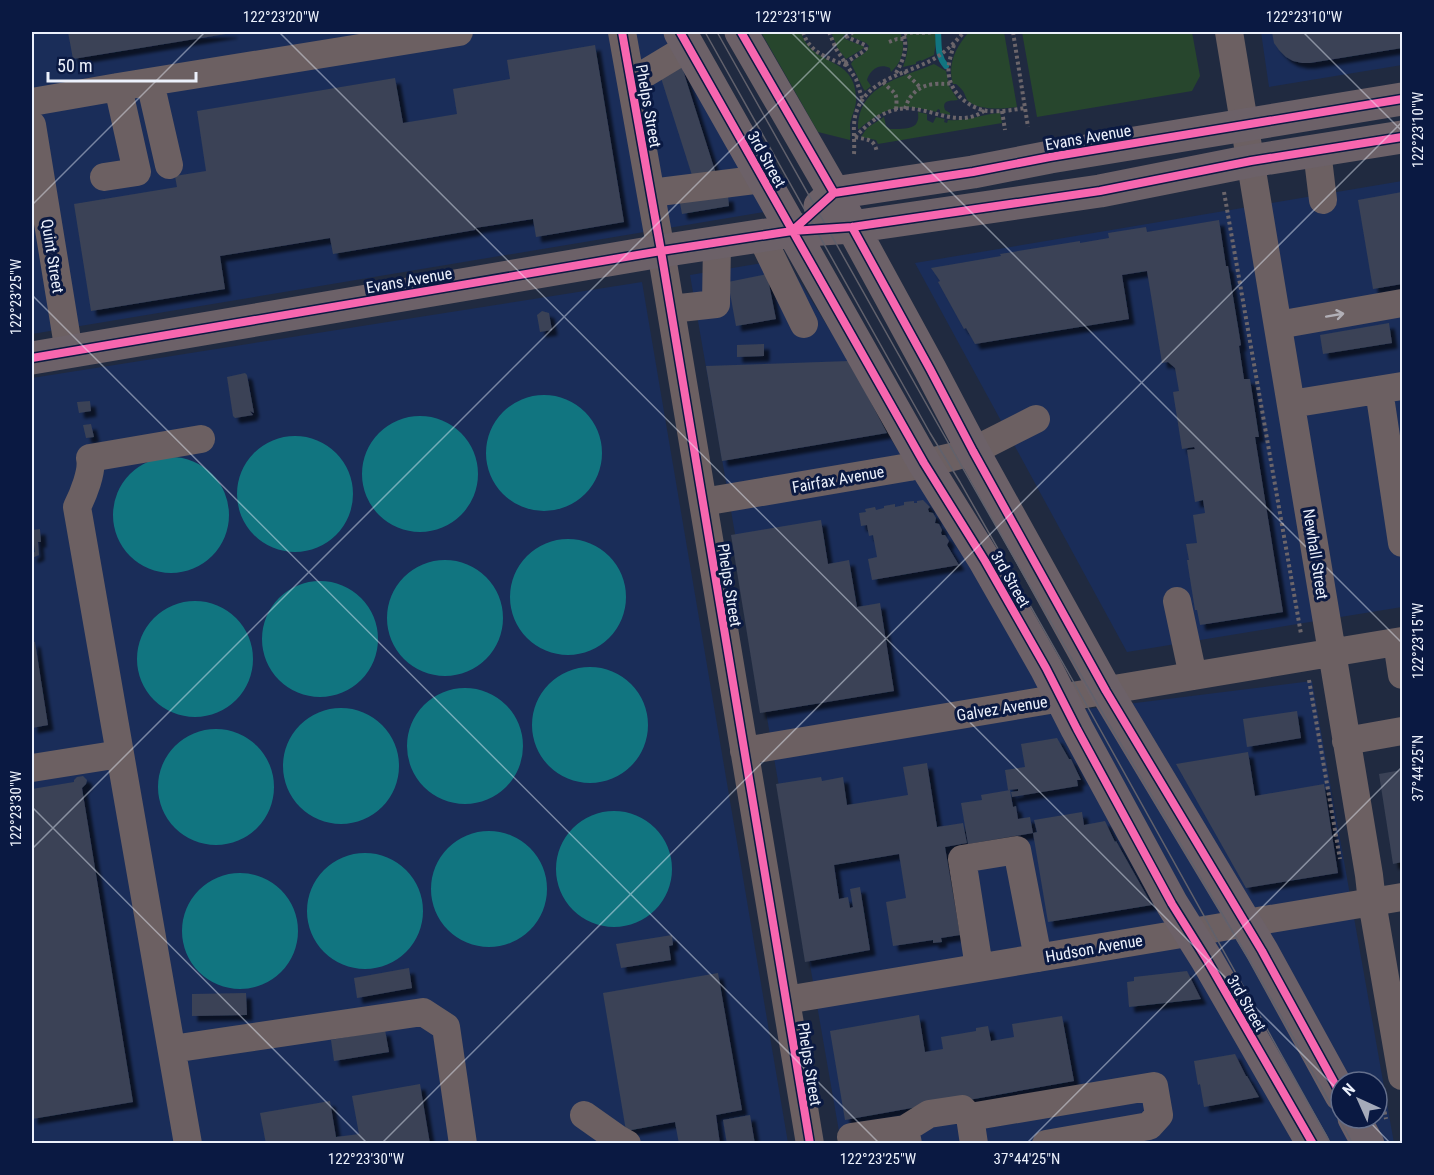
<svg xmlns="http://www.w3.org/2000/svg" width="1434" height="1175" font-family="'Roboto Condensed',sans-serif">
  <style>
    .built { fill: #1a2d59; fill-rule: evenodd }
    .green { fill: #27462d }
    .water { fill: #117580 }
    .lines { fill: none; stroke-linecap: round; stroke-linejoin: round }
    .stream { stroke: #117580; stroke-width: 6 }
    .building { fill: #3a4256; filter: url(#shadow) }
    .path { stroke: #6b656a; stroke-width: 4; stroke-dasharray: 3 3; stroke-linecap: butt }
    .minor { stroke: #6c6062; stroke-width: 28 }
    .major { stroke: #6c6168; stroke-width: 33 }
    .tram { stroke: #61616c; stroke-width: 1.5 }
    .cycleway-casing { stroke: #0a1942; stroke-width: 11 }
    .cycleway { stroke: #f766af; stroke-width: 8 }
    .oneway { stroke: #b2b0b7 }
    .ticks { fill: none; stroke: #ecf1fc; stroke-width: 1.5; stroke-opacity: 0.45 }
    .labels { text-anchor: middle; stroke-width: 6; stroke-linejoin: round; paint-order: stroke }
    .street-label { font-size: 16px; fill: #ecf1fc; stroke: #0a1942 }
    .neatline { fill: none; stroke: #ecf1fc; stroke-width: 2 }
    .ticks-label { font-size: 15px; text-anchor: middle; fill: #ecf1fc }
  </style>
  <defs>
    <filter id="shadow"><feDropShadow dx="5.5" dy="5.5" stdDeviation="1.5" flood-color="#0009"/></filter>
  </defs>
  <rect width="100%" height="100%" fill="#202a40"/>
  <path class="built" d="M32 32H680L776 210 32 334Z
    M1261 32H1402V65L1269 87Z
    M1402 181V607L1127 652 915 263Z
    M786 259 849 361 887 433 1063 712 1312 681 1394 1143H841L690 275ZM1341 1082H1377V1118H1341Z
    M642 282 788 1143 32 1144V378Z"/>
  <path class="green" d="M761 32H801C811 67 855 55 856 97 857 107 851 116 850 125 850 130 851 134 850 140L818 132Z
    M831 32H848L843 36 845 39 863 46 864 48 846 59 838 49Z
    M857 32H900C906 47 903 61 891 72L890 68C879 63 870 70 867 80L871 86 865 91C861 86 856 72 851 64 855 56 866 56 869 46L866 43 850 36Z
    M905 32H935L936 42 934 55 921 61V60L916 62V64L903 67C907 55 910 45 905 32Z
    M969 32H1004L1017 107C1003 109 978 111 967 100 966 98 965 94 963 91 961 89 959 86 956 84H953C947 64 956 47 969 32Z
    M1022 32H1192L1200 76 1192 91 1037 117Z
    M934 64 946 71 949 86 958 100C952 101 941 99 945 110L950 113V115L940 113V110L938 109 936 112C902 103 886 106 859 129H858C858 84 902 78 934 64Z
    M918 112 927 114V120L933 123 936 117 945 119 944 122 947 123 948 120C967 122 981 114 1000 113L1002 123 878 144 876 140 861 137 867 128 884 117 886 126 890 129C897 129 915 130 917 122 919 119 918 115 918 112Z"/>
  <path class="water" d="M486 453a58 58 0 1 1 116 0a58 58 0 1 1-116 0Z
    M362 474a58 58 0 1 1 116 0a58 58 0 1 1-116 0Z
    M237 494a58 58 0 1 1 116 0a58 58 0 1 1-116 0Z
    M113 515a58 58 0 1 1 116 0a58 58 0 1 1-116 0Z
    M510 597a58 58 0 1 1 116 0a58 58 0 1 1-116 0Z
    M387 618a58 58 0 1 1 116 0a58 58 0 1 1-116 0Z
    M262 639a58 58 0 1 1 116 0a58 58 0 1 1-116 0Z
    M137 659a58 58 0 1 1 116 0a58 58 0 1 1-116 0Z
    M532 725a58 58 0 1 1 116 0a58 58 0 1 1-116 0Z
    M407 746a58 58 0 1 1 116 0a58 58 0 1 1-116 0Z
    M283 766a58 58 0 1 1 116 0a58 58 0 1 1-116 0Z
    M158 787a58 58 0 1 1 116 0a58 58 0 1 1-116 0Z
    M556 869a58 58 0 1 1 116 0a58 58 0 1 1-116 0Z
    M431 889a58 58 0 1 1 116 0a58 58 0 1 1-116 0Z
    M307 911a58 58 0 1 1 116 0a58 58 0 1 1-116 0Z
    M182 931a58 58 0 1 1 116 0a58 58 0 1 1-116 0Z"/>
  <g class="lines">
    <path class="stream" d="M938 32C939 45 937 56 946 66"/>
  </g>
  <path class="building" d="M68 32H232V33L73 59Z
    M1272 32H1402V48L1310 63H1302L1293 61 1286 57 1279 50 1274 43Z
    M595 45 624 222 536 237 533 219 475 228V230L333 254 330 238 220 256 225 289 91 311 74 204 177 187 175 176 206 171 197 111 395 78 403 123 457 114 453 89 510 79 507 60Z
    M682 67 718 180 697 191 661 78Z
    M1402 192V284L1373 289 1358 200Z
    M728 196 729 206 682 214 679 198Z
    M1219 220 1226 266H1228L1241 345 1239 346 1244 379H1250L1259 437H1255L1283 612 1200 625 1197 610H1195L1187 560H1189L1186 544 1197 543 1193 515 1205 513 1203 500 1195 502 1187 450 1195 449 1194 447 1182 449 1173 392 1179 391 1175 368 1168 362 1162 363 1147 271 1122 275 1129 319 975 344 966 328 964 329 938 282 940 281 931 268 1001 256 1000 254 1080 241V243L1109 238 1108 233 1146 227 1147 232Z
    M767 274 776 319 736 326 728 282Z
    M542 311 549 313 552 330 540 332 537 315Z
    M1389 323 1392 343 1323 354 1320 335Z
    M764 344V356L737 357V345Z
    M849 361 887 433 722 461 706 366Z
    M245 373 247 375 254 413 250 411 253 415 235 418 233 416 227 377Z
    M90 401 91 411 79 413 77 402Z
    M91 424 94 437 86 438 83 425Z
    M923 500 930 507 928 509 929 512 933 513 936 518 935 523 939 524 942 530 941 533 942 535H945L949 541 947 545 959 565 872 580 868 559 877 557 873 535 869 536 867 525 861 526 859 513 866 512 865 509 875 507 876 510 884 508V506L895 504V507L904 505V502L914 501V503H917V501Z
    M821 520 828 564 849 560 857 607 880 603 894 691 760 713 731 535Z
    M40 529 41 542H38L39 555 32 558V553L35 552 32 530Z
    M32 641 35 642 48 725 32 728Z
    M1297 711 1301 738 1247 747 1243 719Z
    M1057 738 1069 759H1071L1081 780H1077L1078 786 1012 797 1011 792 1018 791V789L1008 790 1005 770 1025 767 1021 744Z
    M1248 752 1255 796 1324 784 1338 873 1246 888 1176 764Z
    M927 763 937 827 963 823 967 843 945 847 960 935 941 938 942 942 933 943V940L893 946 886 902 906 898 899 854 834 865 839 899 848 897 850 908 853 907 850 889 860 887 870 950 805 962 776 784 821 777 822 781 843 777 847 805 908 795 903 767Z
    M1402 770V862L1393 864 1379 774Z
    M83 776 87 780 86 784 82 788 133 1102 32 1119V789L74 782V780L77 777Z
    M1010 790 1013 807 1016 806 1018 819 1030 817 1033 833 1037 832 1034 820 1082 812 1084 825 1105 821 1115 842 1116 841 1152 905 1048 922 1033 833 968 844 961 803 982 800 981 795Z
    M672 935 673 945 669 946 671 960 621 968 616 944Z
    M409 968 412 988 357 998 354 978Z
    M1187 971 1201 999 1129 1007 1127 982 1134 981V977Z
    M718 973 742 1110 716 1115 720 1144H679L675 1122 626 1131 603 993Z
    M246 993 247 1015 192 1016V994Z
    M919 1015 925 1052 943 1049 941 1037 976 1031V1028L988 1026 991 1041 1014 1037 1012 1024 1062 1016 1074 1081 935 1106 934 1104 845 1120 830 1031Z
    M385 1030 389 1052 334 1061 331 1040Z
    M1235 1054 1246 1076H1247L1259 1097 1204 1107 1200 1084 1198 1085 1194 1061Z
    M420 1084 430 1144H266L260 1113 330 1101 336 1137 359 1134 352 1096Z
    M750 1115 755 1144H727L723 1120Z"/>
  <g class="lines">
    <path class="path" d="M803 32C809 52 827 58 846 65
      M829 32 836 49 856 79 862 98
      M1013 32 1028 127
      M904 34C913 31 923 34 932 32
      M889 42 897 39H905
      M954 45C952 51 950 58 949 64 945 88 965 107 987 111 1000 112 1013 110 1025 108
      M845 63 861 53 866 49 865 45 847 37 853 32
      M905 71C908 78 916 81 920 88
      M896 73C904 59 908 47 903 32
      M883 82C894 95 898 89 896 110
      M905 109C909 94 920 85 935 84 941 83 945 85 951 83
      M1002 111 1005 130
      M855 137C866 126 878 114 894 110 925 101 956 132 985 110
      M855 137C867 140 874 138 877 152
      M854 154C855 141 852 126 856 113 867 77 910 74 937 57 948 50 956 41 964 32
      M1224 192 1301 634
      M1309 680 1340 859
      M1380 1088 1386 1119"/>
    <path class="minor" d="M622 32 661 251 810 1144
      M1229 32 1369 875 1372 902 1402 1076
      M150 82 169 165
      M631 82 689 47
      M32 102 118 87 459 32
      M32 125 69 352
      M1317 151 1323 200
      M104 177 137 172 118 87
      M651 193 763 179
      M761 236 804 324
      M671 309 716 304 717 243
      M1278 325 1402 303
      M1379 390 1402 543
      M1291 404 1402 386
      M703 502 909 467 956 456 973 451 1036 419
      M1177 601 1193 676
      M1397 642 1402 675
      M1346 741 1402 731
      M744 751 1402 641
      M32 768 120 754
      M979 967 962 859 1017 850 1038 958
      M786 1000 1402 897
      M172 1049 423 1012 446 1027 463 1144
      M584 1115 618 1139 627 1144
      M970 1117 1154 1086 1159 1115 1149 1126 1046 1144
      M905 1129 929 1114 962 1109 970 1117 974 1144
      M851 1137 905 1129 908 1144
      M188 1144 77 507C83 495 93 471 90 458L201 439"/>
    <path class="major" d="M680 32 924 463 985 561 1046 668 1077 729 1172 904 1207 960 1313 1144
      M741 32 834 193 930 369 973 451 1106 691 1262 951 1341 1095
      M820 206 834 193 973 172 1050 157 1402 99
      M32 358 661 251 792 231 852 227 1100 191 1251 161 1402 137
      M1354 1118 1368 1144"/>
    <path class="tram" d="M705 32 930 433 960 482 1081 695 1331 1144
      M717 32 941 430 1109 724 1246 954 1353 1144"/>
    <g class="cycleway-casing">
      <path id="cycleway" d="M622 32 661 251 810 1144
        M680 32 924 463 985 561 1046 668 1077 729 1172 904 1207 960 1313 1144
        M741 32 834 193
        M852 227 930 369 973 451 1106 691 1262 951 1341 1095
        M792 231 834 193 973 172 1050 157 1402 99
        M32 358 661 251 792 231 852 227 1100 191 1251 161 1402 137"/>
    </g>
    <use href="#cycleway" class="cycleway"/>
  </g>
  <defs><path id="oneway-shaft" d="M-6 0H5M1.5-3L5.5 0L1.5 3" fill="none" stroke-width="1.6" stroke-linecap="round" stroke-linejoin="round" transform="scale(1.5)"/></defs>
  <use class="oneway" href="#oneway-shaft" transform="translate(1335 315) rotate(-10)"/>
  <path class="ticks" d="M279 32 1341 1093M791 32 1402 643M1303 32 1402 131M32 205 205 32M32 295 880 1144M32 807 368 1144M32 849 849 32M1366 1118 1391 1144M381 1144 1402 122M1026 1144 1402 767"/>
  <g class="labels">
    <g class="street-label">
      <text transform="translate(649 106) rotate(80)" y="6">Phelps Street</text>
      <text transform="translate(1088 137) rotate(-10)" y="6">Evans Avenue</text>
      <text transform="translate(767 159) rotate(61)" y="6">3rd Street</text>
      <text transform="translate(53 256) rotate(81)" y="6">Quint Street</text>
      <text transform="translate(409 280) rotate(-10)" y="6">Evans Avenue</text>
      <text transform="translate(838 479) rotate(-10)" y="6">Fairfax Avenue</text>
      <text transform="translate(1316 554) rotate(81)" y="6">Newhall Street</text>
      <text transform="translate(1011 579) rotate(60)" y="6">3rd Street</text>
      <text transform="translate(730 585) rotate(81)" y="6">Phelps Street</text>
      <text transform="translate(1002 708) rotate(-9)" y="6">Galvez Avenue</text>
      <text transform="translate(1094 948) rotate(-10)" y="6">Hudson Avenue</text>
      <text transform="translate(1247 1003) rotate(60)" y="6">3rd Street</text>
      <text transform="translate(810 1064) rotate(81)" y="6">Phelps Street</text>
    </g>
  </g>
  <rect width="1434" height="1175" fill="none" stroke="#0a1942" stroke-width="66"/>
  <g transform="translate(1359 1100) rotate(315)"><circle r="28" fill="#0a1942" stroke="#646f8c" stroke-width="1.5"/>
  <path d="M0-4.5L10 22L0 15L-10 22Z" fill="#a5abba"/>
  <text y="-9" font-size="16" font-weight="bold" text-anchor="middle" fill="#ecf1fc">N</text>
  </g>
  <path d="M48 72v9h148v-9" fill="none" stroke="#ecf1fc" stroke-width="3"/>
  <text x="57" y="72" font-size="18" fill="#ecf1fc" stroke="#0a1942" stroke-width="4.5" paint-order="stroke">50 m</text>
  <rect x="33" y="33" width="1368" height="1109" class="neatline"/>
  <g class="ticks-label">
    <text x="281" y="22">122°23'20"W</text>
    <text x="793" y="22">122°23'15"W</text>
    <text x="1304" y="22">122°23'10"W</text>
    <text transform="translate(1418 130) rotate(-90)" y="5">122°23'10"W</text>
    <text transform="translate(16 297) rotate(-90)" y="5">122°23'25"W</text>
    <text transform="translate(1418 641) rotate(-90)" y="5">122°23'15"W</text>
    <text transform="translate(1418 768) rotate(-90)" y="5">37°44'25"N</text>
    <text transform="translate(16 809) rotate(-90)" y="5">122°23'30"W</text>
    <text x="366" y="1164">122°23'30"W</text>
    <text x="878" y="1164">122°23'25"W</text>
    <text x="1027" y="1164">37°44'25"N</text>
  </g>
</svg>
